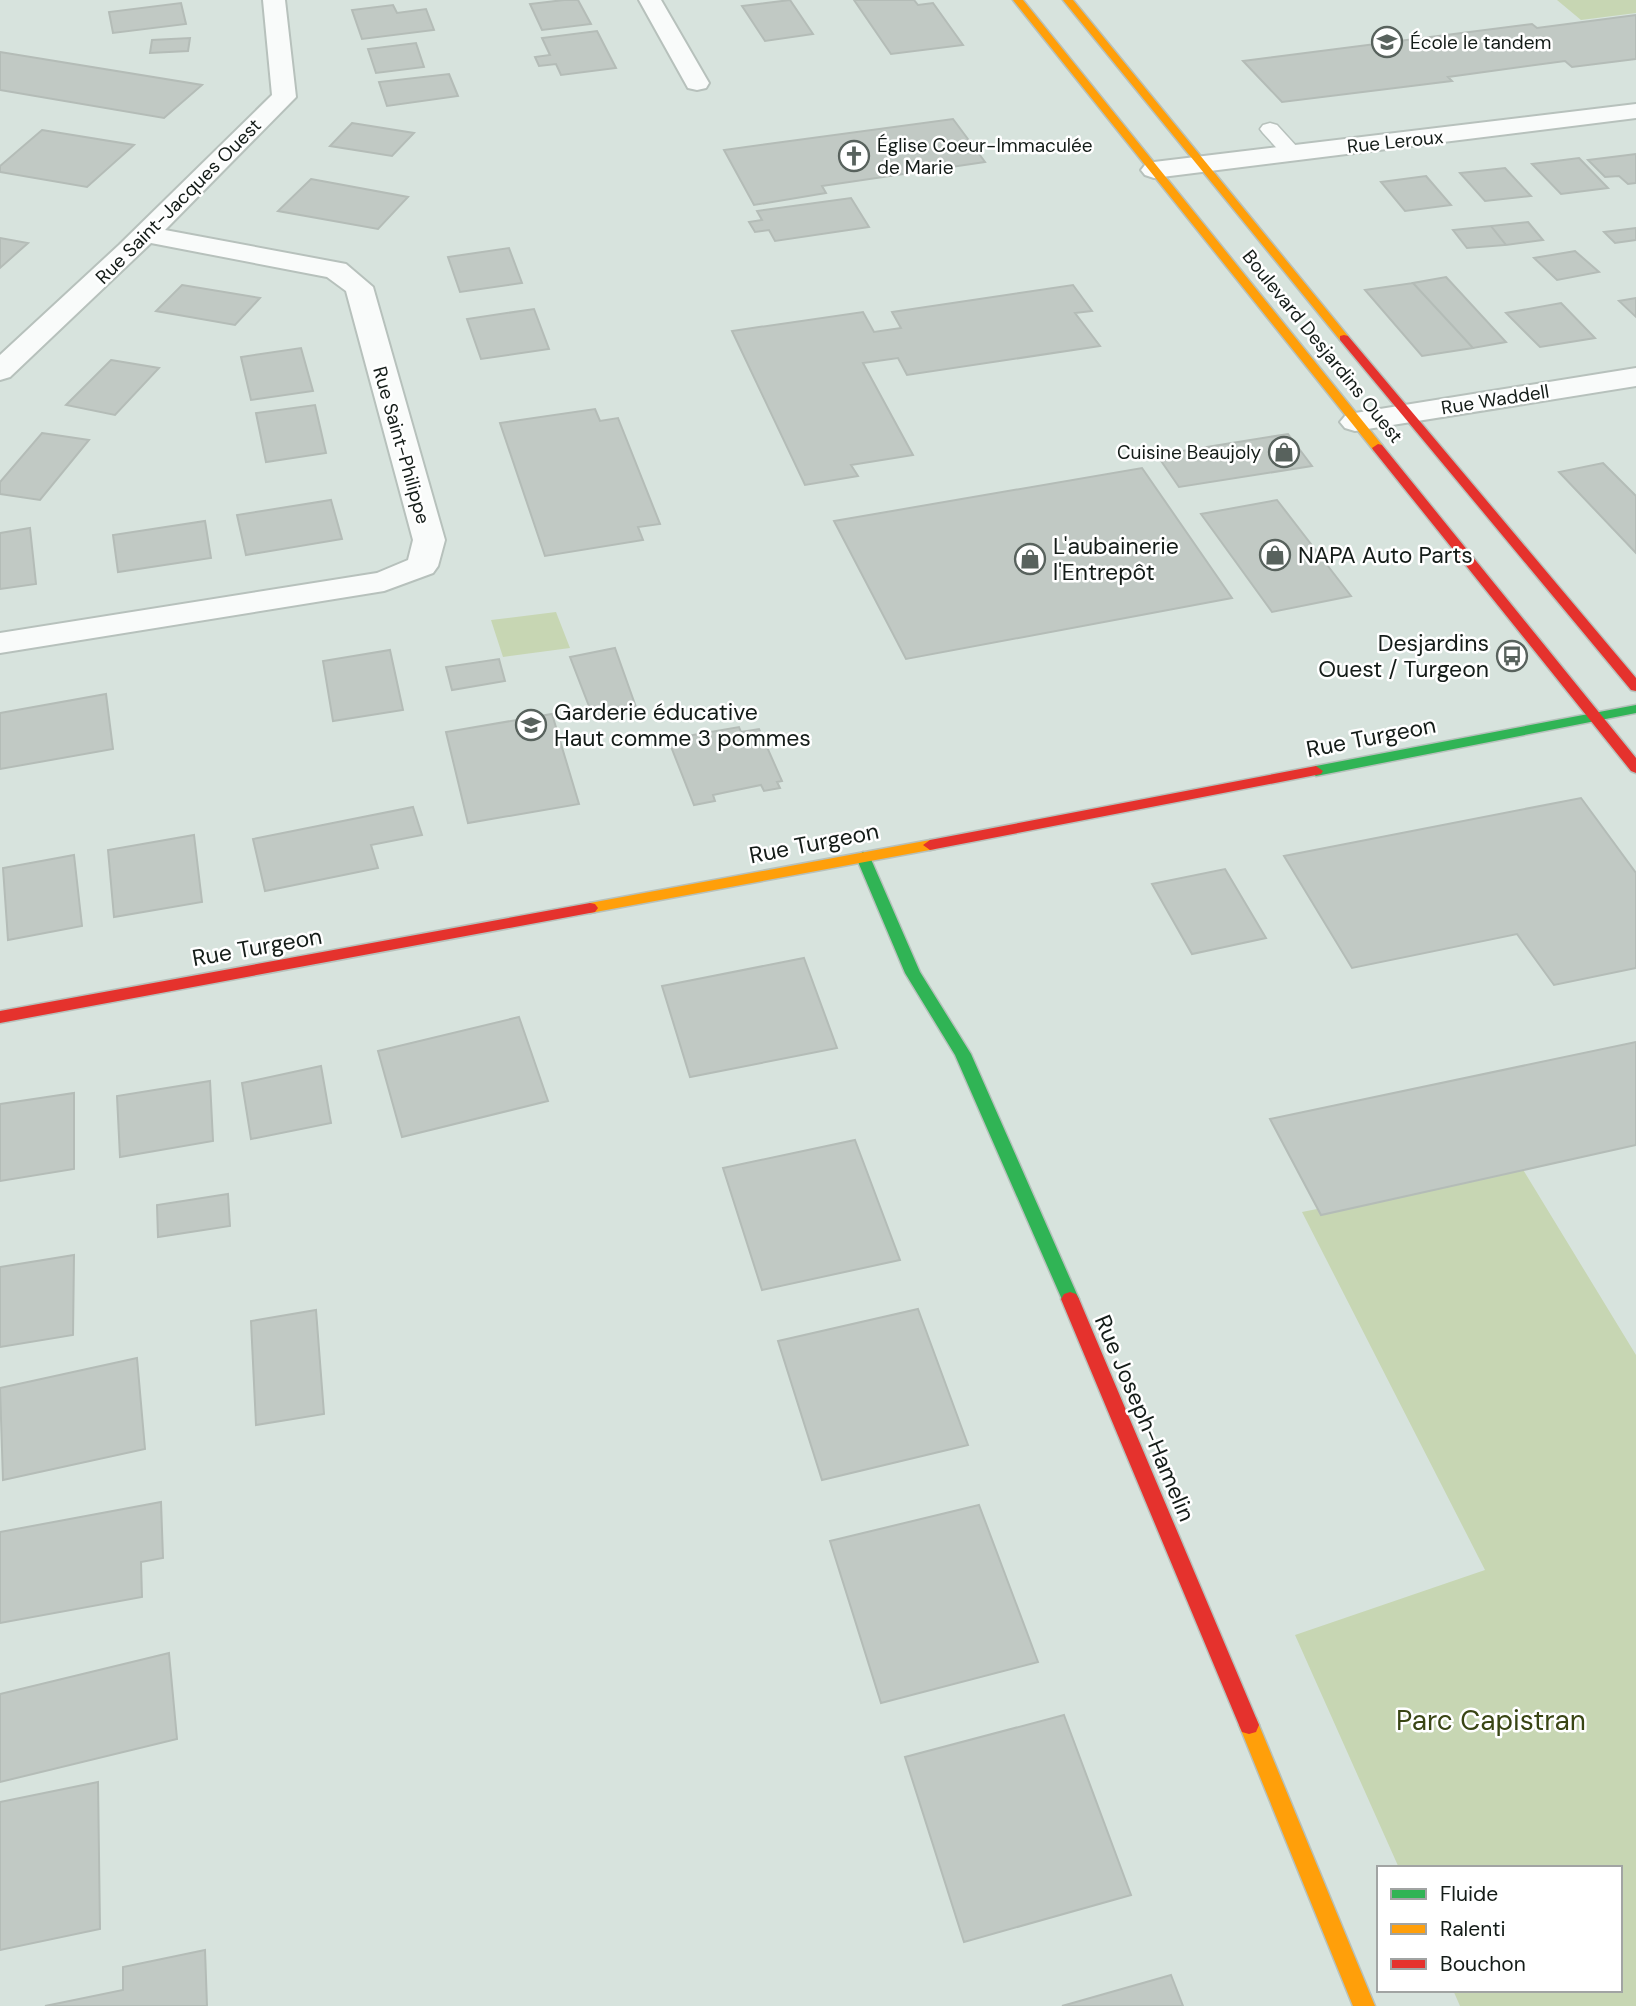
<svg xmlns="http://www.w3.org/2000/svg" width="1636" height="2006" font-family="'DM Sans',sans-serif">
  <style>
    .green { fill: #c7d6b3 }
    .building { fill: #c1c9c4; stroke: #b4bcb7; stroke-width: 2 }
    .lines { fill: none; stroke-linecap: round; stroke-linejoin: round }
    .lane-casing { stroke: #b7c1bc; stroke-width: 3 }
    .street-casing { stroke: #b7c1bc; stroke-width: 4 }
    .fast-casing { stroke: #b7c1bc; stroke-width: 3 }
    .slow-casing { stroke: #b7c1bc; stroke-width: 3 }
    .jam-casing { stroke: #b7c1bc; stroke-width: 3 }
    .lane { fill: #f9fbfa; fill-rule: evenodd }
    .street { fill: #f9fbfa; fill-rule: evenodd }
    .fast { fill: #30b455; fill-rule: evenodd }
    .slow { fill: #ff9f0a; fill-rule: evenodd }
    .jam { fill: #e5322d; fill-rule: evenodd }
    .labels { text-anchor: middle; stroke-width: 5; stroke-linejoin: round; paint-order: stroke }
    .far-poi-label { font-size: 19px; fill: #141c18; stroke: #fff; text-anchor: start }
    .far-street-label { font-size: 19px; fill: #141c18; stroke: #fff }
    .poi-label { font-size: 23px; fill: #141c18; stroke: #fff; text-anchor: start }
    .street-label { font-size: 23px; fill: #141c18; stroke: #fff }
    .near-park-label { font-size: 28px; fill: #394514; stroke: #fff }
  </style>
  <rect width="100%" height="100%" fill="#d7e3dd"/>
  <path class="green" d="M1557 0H1636V13L1581 20Z
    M556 612 570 648 503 657 491 620Z
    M1522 1168 1636 1355V2006H1460L1453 1990H1620V1868H1399L1295 1635 1485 1570 1302 1212Z"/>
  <path class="building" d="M564 0H578L591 24 542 30 530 4Z
    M790 0 813 34 765 41 742 6Z
    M854 0H914L918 5 933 3 963 45 891 54Z
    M181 3 186 24 113 33 109 12Z
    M393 5 397 13 426 9 434 30 362 39 352 10Z
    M1636 15V59L1572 67 1565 61 1448 77 1452 81 1282 102 1243 61 1532 24 1537 28Z
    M597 31 616 68 561 75 556 64 539 66 535 57 550 55 542 38Z
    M190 38 188 51 150 53 152 40Z
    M416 43 424 67 376 73 368 49Z
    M0 52 202 85 164 118 0 90Z
    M449 74 458 96 387 106 379 82Z
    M953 119 985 162 822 186 826 193 754 205 724 150Z
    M352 123 414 133 392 156 330 146Z
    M42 130 134 145 87 187 0 172V166Z
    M1636 154V183L1628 184 1619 176 1605 177 1588 160Z
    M1579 158 1608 188 1561 194 1532 164Z
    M1505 168 1531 196 1485 201 1460 173Z
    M1426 176 1451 205 1405 211 1381 182Z
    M311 179 408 197 378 229 278 211Z
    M851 198 869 227 775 241 769 230 755 232 749 222 762 220 757 211Z
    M1528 222 1543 240 1506 245 1491 226Z
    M1491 226 1506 245 1467 248 1453 230Z
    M1636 228V240L1615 243 1604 232Z
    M0 238 28 243 0 268Z
    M509 248 522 283 460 292 448 257Z
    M1575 251 1599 272 1557 280 1534 258Z
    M1446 277 1506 342 1473 348 1413 283Z
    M1413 283 1473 348 1422 356 1365 290Z
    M182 285 260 298 235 325 156 311Z
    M1073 285 1092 311 1075 313 1100 346 907 375 898 358 863 363 913 455 851 465 858 476 805 485 732 331 863 312 874 332 901 328 892 312Z
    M1636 298V317L1619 301Z
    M1561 303 1595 338 1540 347 1506 313Z
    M534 309 549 349 481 359 467 319Z
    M301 348 313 391 251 400 241 357Z
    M111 360 159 368 115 415 66 405Z
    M315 405 326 453 266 462 256 413Z
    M595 409 600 421 618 418 660 524 638 527 643 540 545 556 500 423Z
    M42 433 89 440 40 500 0 494V482Z
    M1288 434 1312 466 1179 487 1157 455Z
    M1603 463 1636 496V553L1559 472Z
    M1142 468 1232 598 906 659 834 521Z
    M331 500 342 539 246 555 237 515Z
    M1277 500 1351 596 1272 612 1201 514Z
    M205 521 211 558 118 572 113 535Z
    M30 528 36 584 0 589V533Z
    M615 648 637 710 594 719 570 657Z
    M390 650 403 710 333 721 323 661Z
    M499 659 505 681 452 690 446 667Z
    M106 694 113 749 0 769V713Z
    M552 714 579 804 468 823 446 732Z
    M739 727 741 732 759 729 782 781 777 782 780 788 764 791 761 785 727 792 713 795 715 801 694 805 670 744 689 741 687 736Z
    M1581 798 1636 873V968L1554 985 1517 934 1352 968 1284 856Z
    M413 807 422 835 371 845 378 868 265 891 253 839Z
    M194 835 202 902 114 917 108 850Z
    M74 855 82 926 8 940 3 868Z
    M1225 869 1266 938 1192 954 1152 884Z
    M804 958 837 1048 690 1077 662 986Z
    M519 1017 548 1101 402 1137 378 1051Z
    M1636 1042V1145L1321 1215 1270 1119Z
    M321 1066 331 1123 251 1139 242 1083Z
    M210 1081 213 1141 120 1157 117 1096Z
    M74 1093V1169L0 1181V1104Z
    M855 1140 900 1260 762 1290 723 1168Z
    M228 1194 230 1226 158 1237 157 1205Z
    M74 1255 73 1335 0 1347V1267Z
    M918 1309 968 1445 822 1480 778 1341Z
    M316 1310 324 1414 256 1425 251 1321Z
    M137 1358 145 1449 3 1480 0 1388Z
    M161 1502 163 1558 141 1562 142 1597 0 1623V1532Z
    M979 1505 1038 1662 881 1703 830 1541Z
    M169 1653 177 1739 0 1782V1694Z
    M1064 1715 1131 1895 964 1942 905 1757Z
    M98 1782 100 1929 0 1950V1802Z
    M205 1950 207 2006H45L123 1990V1967Z
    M1171 1975 1183 2006H1062Z"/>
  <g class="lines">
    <g class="lane-casing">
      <path id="lane" d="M1270 123 1277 125 1298 148 1301 152 1298 156H1284L1263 133 1260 129 1263 125Z"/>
    </g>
    <g class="street-casing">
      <path id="street" d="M263 0H285L296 97 165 230 346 264 373 287 445 540 438 566 433 573 384 591 0 653V633L377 573 408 560 413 540 346 291 327 277 151 243 10 377 0 380V355L119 245 272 95Z
        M639 0H661L709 83 706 88 697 90 688 88Z
        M1636 104V118L1154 178 1145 175 1141 170 1145 165 1154 162Z
        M1636 368V386L1355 431 1345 428 1340 422 1345 416 1355 413Z"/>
    </g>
    <g class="fast-casing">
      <path id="fast" d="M1636 705V713L1316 776 1309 771 1316 766Z
        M863 852 870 857 920 972 971 1054 1079 1299 1076 1304 1070 1306 1064 1304 955 1055 905 973 856 857Z"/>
    </g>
    <g class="slow-casing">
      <path id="slow" d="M1013 0H1023L1382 445V451H1374Z
        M1063 0H1073L1348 336V340H1340Z
        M930 840 937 845 935 849 590 913 582 908 590 903Z
        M1249 1716 1256 1718 1259 1725 1375 2006H1353L1239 1725 1242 1718Z"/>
    </g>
    <g class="jam-casing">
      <path id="jam" d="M1344 335 1348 336 1636 678V691L1631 690 1340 340V336Z
        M1378 444 1382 445 1636 758V773L1631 771 1374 451 1372 448Z
        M1316 766 1323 771 1321 774 930 850 923 845 930 840Z
        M590 903 595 904 598 908 595 912 0 1023V1011Z
        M1070 1292 1076 1294 1079 1299 1259 1725 1256 1732 1249 1734 1242 1732 1239 1725 1061 1299 1064 1294Z"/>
    </g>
    <use href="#lane" class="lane"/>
    <use href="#street" class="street"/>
    <use href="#fast" class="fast"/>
    <use href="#slow" class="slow"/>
    <use href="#jam" class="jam"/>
  </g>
  <defs>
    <g id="school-ring" transform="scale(1.575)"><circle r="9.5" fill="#fff" stroke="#58625d" stroke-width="1.5"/><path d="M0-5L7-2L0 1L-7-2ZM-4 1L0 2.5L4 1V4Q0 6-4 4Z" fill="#58625d"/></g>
    <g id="church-ring" transform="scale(1.575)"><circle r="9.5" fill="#fff" stroke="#58625d" stroke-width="1.5"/><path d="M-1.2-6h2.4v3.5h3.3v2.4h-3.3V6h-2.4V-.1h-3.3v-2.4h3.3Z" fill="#58625d"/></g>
    <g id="shop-ring" transform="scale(1.575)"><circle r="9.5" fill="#fff" stroke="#58625d" stroke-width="1.5"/><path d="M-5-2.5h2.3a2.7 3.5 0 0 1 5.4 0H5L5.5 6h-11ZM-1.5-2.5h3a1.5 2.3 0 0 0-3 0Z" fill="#58625d"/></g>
    <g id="bus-ring" transform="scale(1.575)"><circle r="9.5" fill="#fff" stroke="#58625d" stroke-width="1.5"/><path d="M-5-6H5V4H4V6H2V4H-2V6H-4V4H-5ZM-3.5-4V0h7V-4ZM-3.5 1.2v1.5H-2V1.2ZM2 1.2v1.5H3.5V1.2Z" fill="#58625d"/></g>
  </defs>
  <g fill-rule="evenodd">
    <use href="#school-ring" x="1387" y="42"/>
    <use href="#church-ring" x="854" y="156"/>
    <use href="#shop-ring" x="1284" y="452"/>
    <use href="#shop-ring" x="1275" y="555"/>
    <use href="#shop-ring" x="1030" y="559"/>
    <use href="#bus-ring" x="1512" y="656"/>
    <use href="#school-ring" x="531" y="725"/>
  </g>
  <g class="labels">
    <g class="far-poi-label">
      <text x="1410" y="49">École le tandem</text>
      <text x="877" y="152">Église Coeur-Immaculée<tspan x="877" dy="22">de Marie</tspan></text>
      <text x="1261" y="459" text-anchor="end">Cuisine Beaujoly</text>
    </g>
    <g class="far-street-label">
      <text transform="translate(1395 141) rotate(-6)" y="7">Rue Leroux</text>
      <text transform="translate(178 201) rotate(-45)" y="7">Rue Saint-Jacques Ouest</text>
      <text transform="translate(1323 346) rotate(51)" y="7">Boulevard Desjardins Ouest</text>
      <text transform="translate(1495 399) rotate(-9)" y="7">Rue Waddell</text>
      <text transform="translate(402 445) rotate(74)" y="7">Rue Saint-Philippe</text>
    </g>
    <g class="poi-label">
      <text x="1053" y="554">L'aubainerie<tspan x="1053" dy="26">l'Entrepôt</tspan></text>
      <text x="1298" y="563">NAPA Auto Parts</text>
      <text x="1489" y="651" text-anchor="end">Desjardins<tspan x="1489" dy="26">Ouest / Turgeon</tspan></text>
      <text x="554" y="720">Garderie éducative<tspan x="554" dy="26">Haut comme 3 pommes</tspan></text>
    </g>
    <g class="street-label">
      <text transform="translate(1371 737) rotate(-11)" y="8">Rue Turgeon</text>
      <text transform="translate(814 843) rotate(-11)" y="8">Rue Turgeon</text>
      <text transform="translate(257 947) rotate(-10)" y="8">Rue Turgeon</text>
      <text transform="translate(1145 1418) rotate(67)" y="8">Rue Joseph-Hamelin</text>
    </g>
    <g class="near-park-label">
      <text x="1491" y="1730">Parc Capistran</text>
    </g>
  </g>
  <rect x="1377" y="1866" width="245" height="126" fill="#ffffff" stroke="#a1a4a3" stroke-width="2"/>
  <rect x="1391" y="1889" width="35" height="10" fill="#30b455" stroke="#a1a4a3" stroke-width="2"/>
  <text x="1440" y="1901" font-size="21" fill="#141c18">Fluide</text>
  <rect x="1391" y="1924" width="35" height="10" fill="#ff9f0a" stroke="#a1a4a3" stroke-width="2"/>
  <text x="1440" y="1936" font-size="21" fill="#141c18">Ralenti</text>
  <rect x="1391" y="1959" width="35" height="10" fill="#e5322d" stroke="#a1a4a3" stroke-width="2"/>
  <text x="1440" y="1971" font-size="21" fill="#141c18">Bouchon</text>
</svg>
